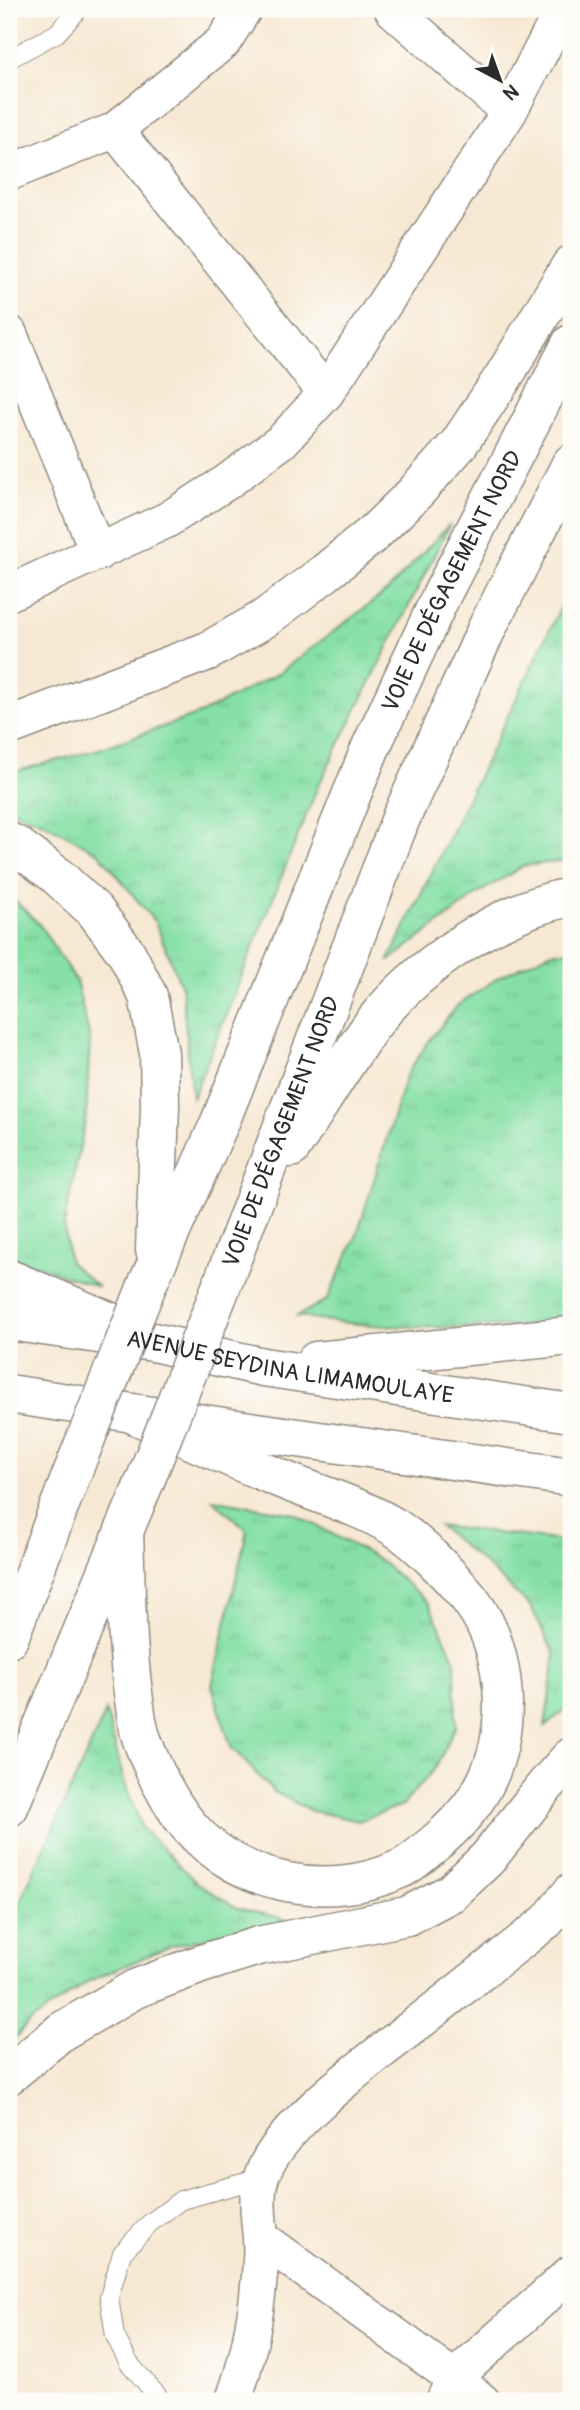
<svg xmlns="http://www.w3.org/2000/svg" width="580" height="2410" font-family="Pangolin,sans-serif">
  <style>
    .grass { fill: url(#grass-tufts); stroke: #588668; stroke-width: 2 }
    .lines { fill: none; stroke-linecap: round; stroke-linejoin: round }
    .lane-casing { stroke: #918a7f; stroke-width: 20 }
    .street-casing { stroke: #918a7f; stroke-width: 38 }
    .highway-casing { stroke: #918a7f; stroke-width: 41 }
    .lane { stroke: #fff; stroke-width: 18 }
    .street { stroke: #fff; stroke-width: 35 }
    .highway { stroke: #fff; stroke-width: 38 }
    .highway-bridge-casing { stroke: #918a7f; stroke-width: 41; stroke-linecap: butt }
    .highway-bridge { stroke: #fff; stroke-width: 38 }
    .labels { text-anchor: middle; stroke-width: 5; stroke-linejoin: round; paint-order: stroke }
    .street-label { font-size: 23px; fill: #2b2b2b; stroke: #fdfcf7 }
  </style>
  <defs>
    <pattern id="grass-tufts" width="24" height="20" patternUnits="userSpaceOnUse" patternTransform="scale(1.75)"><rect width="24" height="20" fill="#86e0a6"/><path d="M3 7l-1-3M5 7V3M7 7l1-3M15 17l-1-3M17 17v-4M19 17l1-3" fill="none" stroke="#74c08f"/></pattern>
  </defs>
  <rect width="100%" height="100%" fill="#fdfcf7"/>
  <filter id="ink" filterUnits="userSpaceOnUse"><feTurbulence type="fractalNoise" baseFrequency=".0143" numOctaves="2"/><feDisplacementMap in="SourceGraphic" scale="14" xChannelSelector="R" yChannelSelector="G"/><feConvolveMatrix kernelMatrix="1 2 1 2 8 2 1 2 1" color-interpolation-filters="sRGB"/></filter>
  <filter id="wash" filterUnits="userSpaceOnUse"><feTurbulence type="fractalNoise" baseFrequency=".00686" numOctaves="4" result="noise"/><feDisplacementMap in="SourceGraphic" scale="28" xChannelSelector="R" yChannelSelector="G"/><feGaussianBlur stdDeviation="1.57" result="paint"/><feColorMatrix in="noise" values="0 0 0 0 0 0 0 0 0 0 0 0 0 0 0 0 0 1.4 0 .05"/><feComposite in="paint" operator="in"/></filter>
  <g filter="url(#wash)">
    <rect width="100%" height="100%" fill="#f7e8d3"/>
    <path class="grass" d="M450 524 318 786 192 1099 182 988 155 922 100 854 43 822 9 810V773L96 750 202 713 279 673 388 590Z
      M571 586V860L523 866 476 895 388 962Z
      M9 895 39 924 76 981 90 1039 86 1117 64 1224 69 1262 98 1287 9 1256Z
      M571 950V1325C480 1327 388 1332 297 1316L327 1300 357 1235 406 1076 428 1042 458 1005 499 977 552 952Z
      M212 1499 295 1514 377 1558 429 1603 455 1661 456 1726 436 1767 403 1805 359 1821 312 1811 274 1792 231 1747 212 1686 247 1530Z
      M439 1526 571 1542V1704L545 1727 555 1655 531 1607 486 1565Z
      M106 1711 124 1781 142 1828 196 1882 237 1908 290 1920 171 1946 89 1981 29 2023 9 2044V1926Z"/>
  </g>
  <g filter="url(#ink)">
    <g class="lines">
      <g class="lane-casing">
        <path id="lane" d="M9 59 57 33 79 9
          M162 2401 129 2363 115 2336 109 2297 122 2253 150 2223 181 2200 261 2178"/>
      </g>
      <g class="street-casing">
        <path id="street" d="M392 9 509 112
          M115 130 326 393
          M9 173 115 130 223 42 244 9
          M9 333 98 553
          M9 593 167 520 227 482 282 441 326 393 509 112 563 9
          M261 2238 454 2378 482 2401
          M445 2398 454 2378 571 2273
          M233 2401C251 2352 259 2303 261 2251 261 2227 254 2201 261 2178 278 2125 371 2060 414 2026 458 1991 503 1956 547 1921L571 1891"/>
      </g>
      <g class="highway-casing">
        <g id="highway">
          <path d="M9 726 208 651 264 619 325 573 374 533 415 493 458 445 504 376 571 265"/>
          <path d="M9 842 17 846 56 875 95 911 127 954 148 996 159 1053 160 1105 155 1250"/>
          <path d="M291 1148C318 1108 343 1065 371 1026 415 968 499 910 571 897"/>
          <path d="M9 1279 113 1323"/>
          <path id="s1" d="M148 1283 220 1122 370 749 442 594 571 344"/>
          <path id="s2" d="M218 1295 401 818 488 626 571 464"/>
          <path id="s3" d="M9 1321 153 1342 263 1367 571 1413"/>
          <path d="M316 1361 571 1336"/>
          <path d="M9 1394 263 1433 571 1477"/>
          <path d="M124 1531C126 1587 126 1644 134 1700 136 1712 137 1725 141 1737 152 1768 167 1799 188 1825 239 1885 329 1902 400 1869 412 1864 424 1852 435 1843 481 1805 503 1763 503 1702 502 1665 492 1627 468 1597 450 1575 420 1544 396 1528 362 1507 323 1496 286 1481 234 1460 183 1436 131 1413"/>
          <path d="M9 1638 71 1476"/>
          <path d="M9 1807 145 1481"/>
          <path d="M9 2075 62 2031 135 1989 201 1964 258 1946 407 1916 451 1893 487 1859 546 1785 571 1757"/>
        </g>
      </g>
      <use href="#lane" class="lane"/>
      <use href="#street" class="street"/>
      <use href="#highway" class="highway"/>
      <g class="highway-bridge-casing">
        <path id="highway-bridge" d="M71 1476 148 1283
          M145 1481 218 1295"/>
      </g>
      <use href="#highway-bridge" class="highway-bridge"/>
    </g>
  </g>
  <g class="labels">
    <g class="street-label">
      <text dy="8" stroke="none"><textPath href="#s1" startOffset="765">VOIE DE DÉGAGEMENT NORD</textPath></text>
      <text dy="8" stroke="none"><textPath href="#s2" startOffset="175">VOIE DE DÉGAGEMENT NORD</textPath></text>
      <text dy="8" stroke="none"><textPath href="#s3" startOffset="285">AVENUE SEYDINA LIMAMOULAYE</textPath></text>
    </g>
  </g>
  <rect width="580" height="2410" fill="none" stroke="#fdfcf7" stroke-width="35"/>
  <g transform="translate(500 80) rotate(139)" stroke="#fdfcf7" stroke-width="5" paint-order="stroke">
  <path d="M0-5L12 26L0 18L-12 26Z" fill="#2b2b2b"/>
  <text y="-10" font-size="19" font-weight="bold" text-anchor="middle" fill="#2b2b2b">N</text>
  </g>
</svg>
